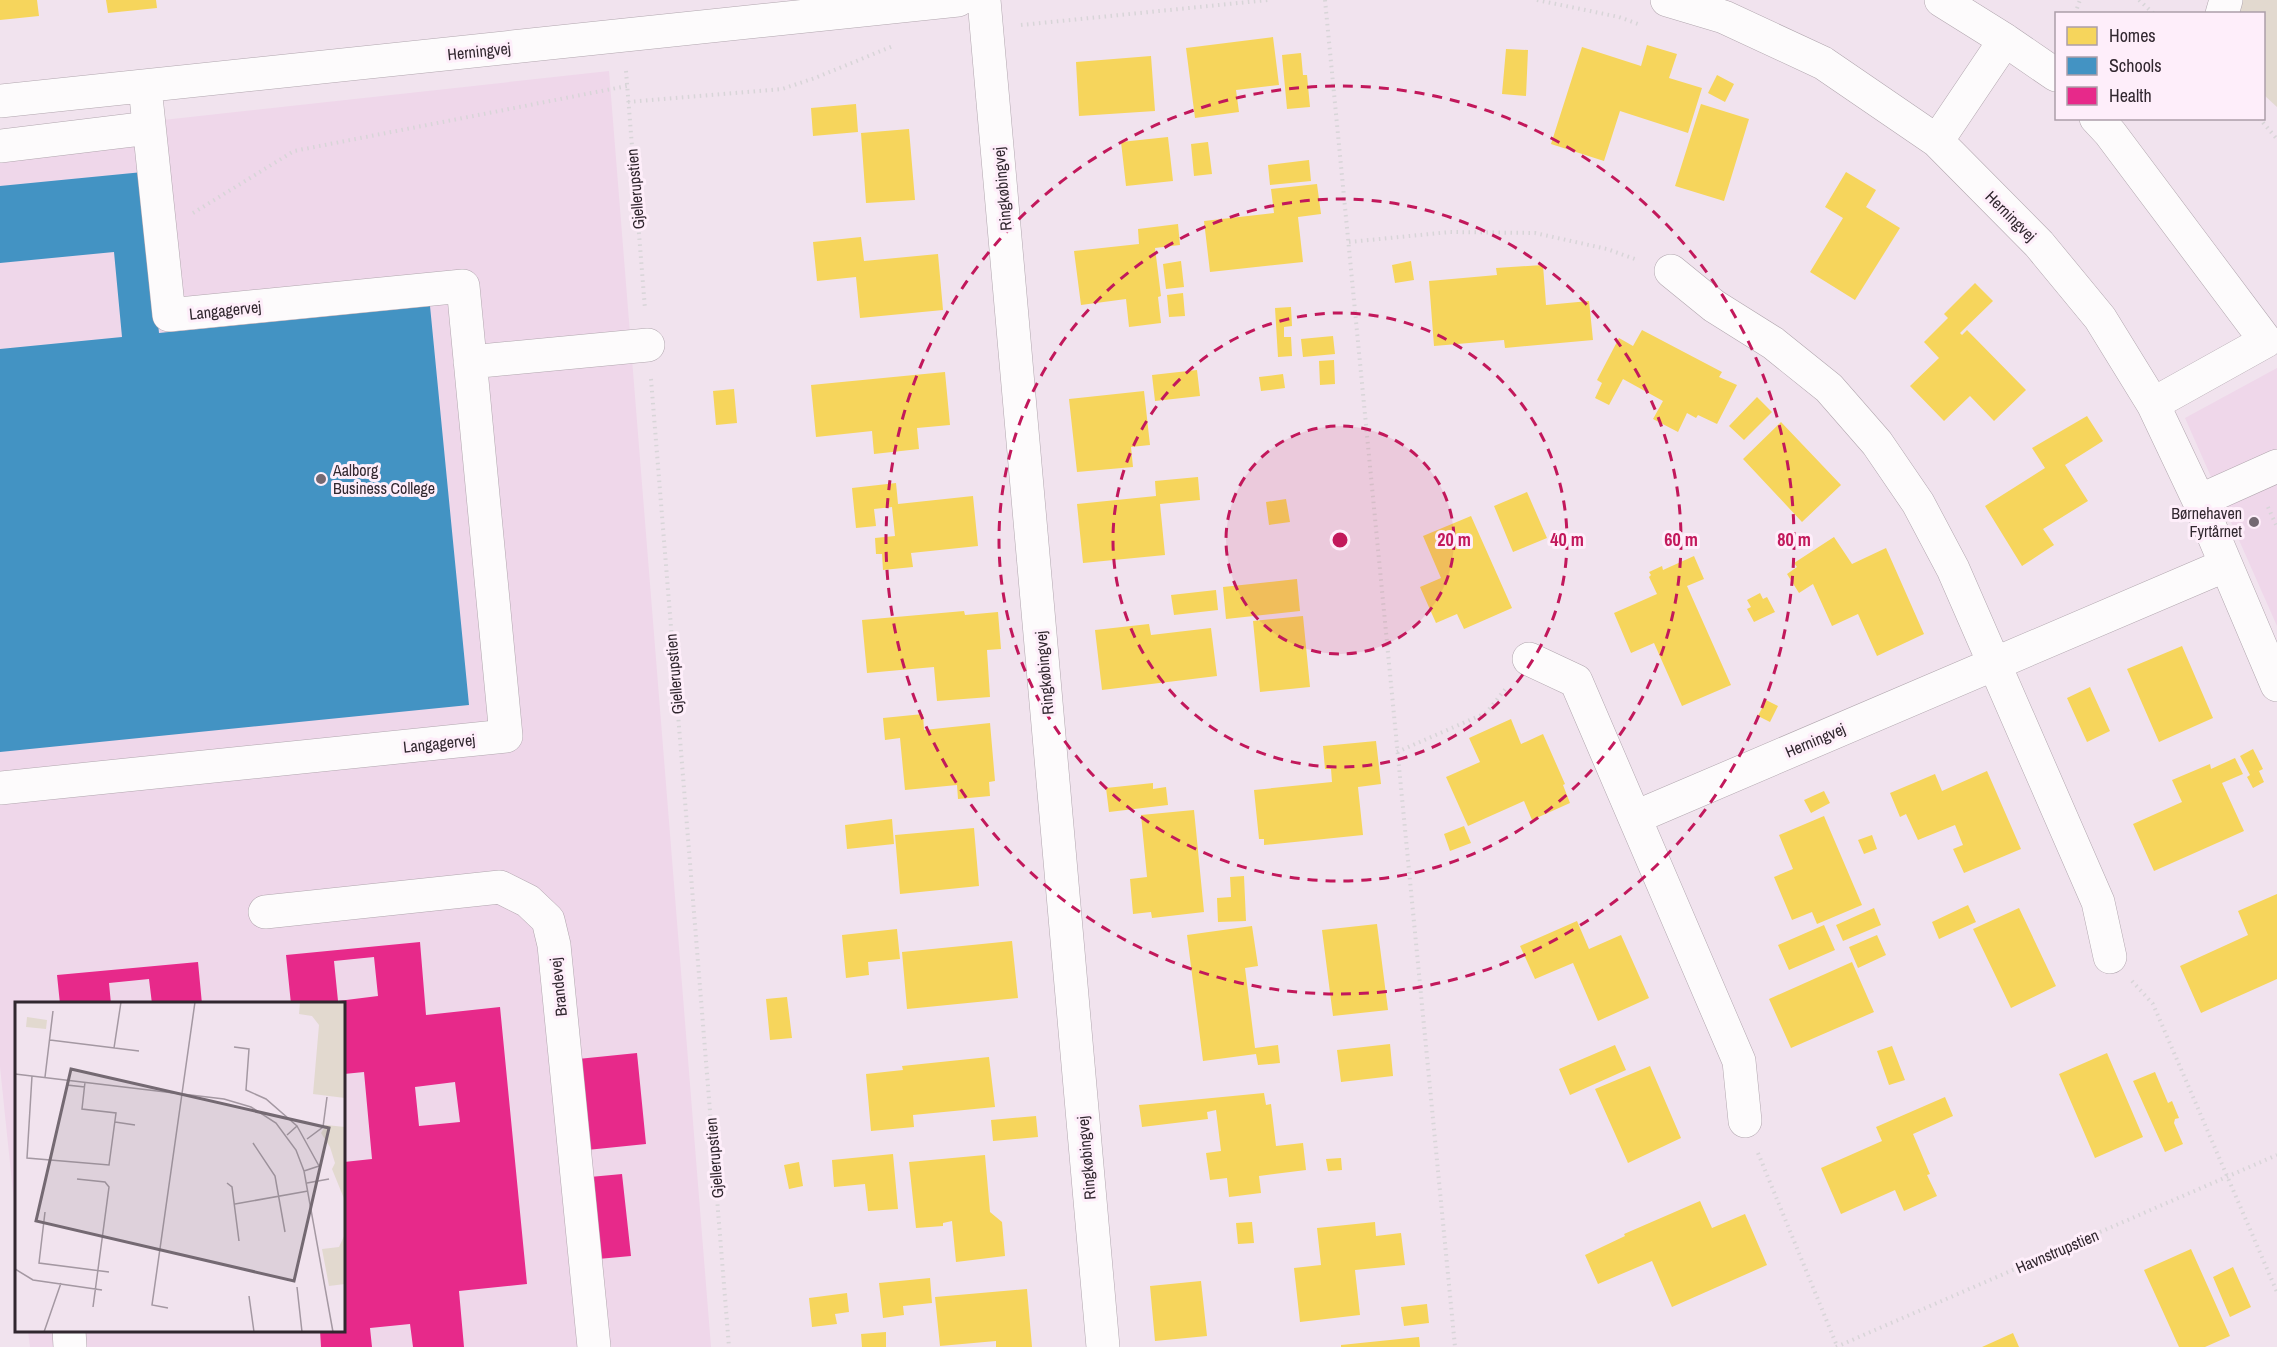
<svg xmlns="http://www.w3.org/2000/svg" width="2277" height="1347" font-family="'Archivo Narrow',sans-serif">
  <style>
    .built { fill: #efd7ea }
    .green { fill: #e2d9cf }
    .homes { fill: #f6d55c }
    .schools { fill: #4393c3 }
    .health { fill: #e7298a; fill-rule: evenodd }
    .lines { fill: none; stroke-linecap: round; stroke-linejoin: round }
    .minor-casing { stroke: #b1a6ae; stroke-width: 34 }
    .path { stroke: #d8d5d8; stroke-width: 4; stroke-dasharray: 1.5 4.5; stroke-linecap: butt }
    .minor { stroke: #fdfbfc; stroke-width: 33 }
    .ring { fill: none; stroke: #c2185b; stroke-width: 3; stroke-dasharray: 10 8 }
    .poi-dot { fill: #746972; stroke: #feeefa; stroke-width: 2 }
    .labels { text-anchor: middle; stroke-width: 6; stroke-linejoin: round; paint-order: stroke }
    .street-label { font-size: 16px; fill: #31272f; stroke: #feeefa }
    .poi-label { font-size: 16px; fill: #31272f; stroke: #feeefa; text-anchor: start }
    .inset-road { fill: none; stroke: #a498a2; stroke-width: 1.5 }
    .view { fill: #746972; fill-opacity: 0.15; stroke: #746972; stroke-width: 3 }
    .inset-edge { fill: none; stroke: #31272f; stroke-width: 3 }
    .centre { fill: #c2185b; stroke: #feeefa; stroke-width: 3 }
    .ring-label { font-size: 18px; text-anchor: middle; font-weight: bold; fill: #c2185b; stroke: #feeefa; stroke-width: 6; stroke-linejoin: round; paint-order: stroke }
  </style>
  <rect width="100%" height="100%" fill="#f1e3ee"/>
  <path class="built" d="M609 71 711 1347H30L28 1331 344 1330V1004H16V1221L0 1067V138Z
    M2277 368V626L2185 418Z"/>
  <path class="green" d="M2242 0H2277V107L2264 95V14H2238Z"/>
  <path class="homes" d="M0 0H37L39 16 0 20Z
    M106 0H156L157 8 108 13Z
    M1273 37 1279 85 1236 90 1239 112 1195 118 1186 48Z
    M1647 45 1677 54 1669 78 1702 88 1688 133 1620 111 1604 161 1551 144 1582 47 1641 66Z
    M1506 49 1528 50 1526 96 1502 94Z
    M1301 53 1303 75H1307L1310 107 1287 109 1282 55Z
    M1151 56 1155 111 1079 116 1076 62Z
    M1717 75 1734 84 1725 102 1708 93Z
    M856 104 858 132 813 136 811 108Z
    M1701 104 1749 119 1724 201 1675 186Z
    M909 129 915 200 866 203 861 133Z
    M1168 137 1173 181 1126 186 1121 142Z
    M1208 142 1212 174 1194 176 1191 144Z
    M1309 160 1311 181 1270 185 1268 165Z
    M1846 172 1876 190 1866 207 1900 228 1855 300 1810 272 1843 218 1825 207Z
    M1317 184 1321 214 1298 217 1303 262 1210 272 1204 221 1274 213 1271 189Z
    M1178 224 1180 245 1155 248 1161 296 1158 297 1161 323 1129 327 1126 299 1081 305 1074 251 1139 244 1138 229Z
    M861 237 864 261 938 254 943 310 860 318 856 277 817 281 813 242Z
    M1181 261 1184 287 1166 289 1163 264Z
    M1411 261 1414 280 1395 283 1392 265Z
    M1543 265 1546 305 1589 301 1593 340 1505 348 1504 340 1434 346 1429 281 1497 275 1496 268Z
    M1975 283 1993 301 1960 333 1962 335 1967 330 2026 390 1994 421 1970 396 1944 421 1910 386 1939 358 1924 342 1948 318 1944 314Z
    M1183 293 1185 316 1169 317 1167 295Z
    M1291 307 1292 326 1284 327V337H1291L1292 356 1278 357 1275 308Z
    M1642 330 1722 372 1719 377 1737 385 1717 424 1698 415 1696 418 1687 413 1678 432 1653 419 1663 401 1623 379 1609 405 1595 398 1602 383 1597 380 1619 338 1633 346Z
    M1333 336 1335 354 1303 357 1301 339Z
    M1334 360 1335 384 1320 385 1319 361Z
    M1197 370 1200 396 1155 401 1152 375Z
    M945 372 950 425 917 428 919 449 874 454 872 431 816 437 811 385Z
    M1283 374 1285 388 1261 391 1259 377Z
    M734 389 737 423 716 425 713 391Z
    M1144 391 1150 445 1131 447 1133 467 1077 472 1069 399Z
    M1757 397 1772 412 1744 440 1729 426Z
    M2087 416 2103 441 2065 465 2088 501 2043 529 2054 545 2022 566 1985 506 2045 468 2032 448Z
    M1781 422 1841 485 1802 522 1743 459Z
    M1198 477 1200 500 1160 504 1165 555 1083 563 1077 504 1156 496 1155 481Z
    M896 483 898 504 973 496 978 546 911 553 913 567 883 570 882 554H876L875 538 895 536 892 507 874 509 876 526 856 528 852 488Z
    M1527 492 1547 538 1513 552 1494 506Z
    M1286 499 1290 522 1269 525 1266 502Z
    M1471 516 1512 608 1464 629 1457 614 1436 623 1420 587 1441 578 1423 536Z
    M1834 537 1852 564 1886 548 1924 634 1877 656 1858 614 1832 626 1813 584 1799 593 1787 574 1797 567 1794 563Z
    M1694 556 1704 579 1687 586 1731 685 1682 706 1654 643 1631 653 1614 613 1657 594 1649 577 1651 575 1649 572 1662 566 1663 570Z
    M1297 579 1300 611 1226 619 1223 587Z
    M1216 590 1218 610 1174 615 1171 595Z
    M1760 593 1763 599 1767 597 1775 612 1754 622 1747 609 1751 607 1747 600Z
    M964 611 965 615 998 612 1001 649 987 650 990 697 937 701 934 667 867 673 862 620Z
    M1303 616 1310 687 1260 692 1253 621Z
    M1149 624 1151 635 1211 628 1217 676 1102 690 1095 630Z
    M2182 646 2213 718 2159 742 2127 669Z
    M2090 687 2110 731 2087 742 2067 698Z
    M1766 700 1778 706 1770 722 1758 716Z
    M923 714 924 730 990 723 995 781 989 782 990 796 958 799 957 785 905 790 900 738 885 740 883 718Z
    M1511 719 1521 744 1543 734 1565 784 1563 785 1570 803 1532 820 1524 801 1468 826 1446 777 1480 762 1469 738Z
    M1376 741 1381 784 1358 787 1363 835 1264 845V839H1259L1254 790 1332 782 1331 769H1325L1323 746Z
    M2253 749 2263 769 2259 771 2264 782 2253 788 2247 777 2250 775 2240 756Z
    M2235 758 2243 774 2222 783 2244 831 2154 871 2133 824 2182 802 2172 780 2210 764 2211 769Z
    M1987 771 2021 849 1964 873 1953 849 1963 845 1955 825 1918 840 1906 814 1900 817 1890 793 1935 774 1942 791Z
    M1153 783V789L1166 787 1168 805 1109 812 1106 788Z
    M1824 791 1830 803 1811 813 1804 800Z
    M1194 810 1204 912 1152 918 1151 912 1133 914 1130 879 1147 877 1141 815Z
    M1824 816 1862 905 1817 924 1812 912 1792 920 1774 877 1793 869 1779 835Z
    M892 819 894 844 847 849 845 825Z
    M1464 826 1471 843 1450 851 1444 834Z
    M974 828 979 886 900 894 895 835Z
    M1872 835 1877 849 1864 854 1858 840Z
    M1244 876 1246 921 1218 922 1217 898 1231 897 1230 877Z
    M2277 894V979L2201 1013 2180 966 2248 935 2238 911Z
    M1968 905 1976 922 1939 939 1932 922Z
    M1874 908 1881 925 1843 941 1836 925Z
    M2019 908 2056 986 2011 1008 1973 929Z
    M1577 921 1589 949 1621 935 1649 998 1598 1021 1573 963 1535 979 1520 946Z
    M1377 924 1388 1010 1333 1016 1322 930Z
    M1824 925 1835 950 1789 970 1778 945Z
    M1252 926 1258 966 1245 968 1255 1048 1278 1045 1280 1063 1258 1065 1256 1054 1203 1061 1187 935Z
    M897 929 900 959 868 962 869 975 846 978 842 935Z
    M1877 935 1886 955 1858 968 1849 947Z
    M1012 941 1018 998 907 1009 902 952Z
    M1852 962 1874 1012 1791 1048 1769 999Z
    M787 997 792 1038 770 1040 766 999Z
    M1390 1044 1393 1076 1341 1082 1337 1050Z
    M1615 1045 1626 1070 1570 1095 1559 1069Z
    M1892 1046 1905 1080 1889 1085 1877 1051Z
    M2107 1053 2143 1137 2095 1158 2059 1074Z
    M989 1057 995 1107 913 1115 914 1127 871 1131 866 1074 903 1070 902 1066Z
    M1650 1066 1681 1138 1628 1163 1595 1089Z
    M2155 1072 2168 1103 2172 1101 2179 1118 2175 1119 2174 1123 2183 1144 2165 1152 2133 1081Z
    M1264 1093 1266 1105 1271 1104 1276 1146 1303 1143 1306 1170 1259 1176 1261 1193 1229 1197 1227 1178 1210 1180 1206 1153 1221 1151 1216 1110 1207 1112 1208 1119 1142 1127 1139 1105Z
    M1945 1097 1953 1116 1913 1134 1930 1174 1927 1175 1937 1196 1904 1211 1895 1190 1841 1214 1821 1168 1882 1141 1876 1127Z
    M1036 1116 1038 1137 993 1141 991 1120Z
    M893 1154 898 1209 868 1211 865 1184 834 1187 832 1160Z
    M985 1155 990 1212 1002 1222 1005 1256 956 1262 952 1221 943 1223V1226L916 1228 909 1162Z
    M1341 1158 1342 1170 1328 1171 1326 1159Z
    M799 1162 803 1186 789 1189 784 1165Z
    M1700 1201 1712 1228 1745 1214 1767 1265 1672 1307 1652 1261 1598 1284 1585 1255 1625 1236 1624 1234Z
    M1252 1222 1254 1243 1238 1244 1236 1223Z
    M1375 1222 1376 1236 1401 1233 1405 1265 1355 1270 1360 1315 1300 1322 1294 1268 1321 1265 1317 1228Z
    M2191 1249 2230 1336 2205 1347H2179L2144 1270Z
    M2233 1267 2251 1307 2230 1317 2213 1277Z
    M930 1278 932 1303 903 1306 904 1315 883 1318 879 1283Z
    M1201 1281 1207 1336 1155 1341 1150 1286Z
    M1027 1289 1032 1347H996V1341L940 1346 935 1297Z
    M847 1293 849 1312 835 1314 837 1324 812 1327 809 1298Z
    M1427 1304 1429 1323 1404 1326 1401 1307Z
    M886 1332V1347H862L861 1334Z
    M2013 1333 2019 1347H1982Z
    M1419 1337 1420 1347H1341V1345Z"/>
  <path class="schools" d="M143 172 159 333 430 306 469 705 0 752V349L122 337 114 252 0 263V186Z"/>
  <path class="health" d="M420 942 426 1015 500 1007 527 1284 459 1291 464 1347H413L410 1324 370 1328 372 1347H321L320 1330H344V1162L372 1159 364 1072 344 1074V1004H291L286 955ZM374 957 378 996 338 1001 334 961ZM455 1082 460 1122 419 1126 415 1087Z
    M198 962 202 1004H152L149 979 109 983 111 1004H60L57 975Z
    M637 1053 646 1144 587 1150 578 1059Z
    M622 1174 631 1256 598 1259 590 1177Z"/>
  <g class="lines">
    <g class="minor-casing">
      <path id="minor" d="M984 0 1103 1347
        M1667 0 1724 17 1823 63 1937 141 2039 244 2100 318 2153 404 2199 501 2277 685
        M2222 14 2226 0
        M2005 40 2056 75
        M0 101 958 0
        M2096 118 2110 133 2266 341 2153 404
        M1937 141 2005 40 1941 0
        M0 146 149 128
        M1671 271 1714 306 1773 343 1829 388 1877 443 1918 503 1953 569 2098 902 2110 957
        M470 362 648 345
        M2199 501 2277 466
        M1529 659 1576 681 1739 1061 1745 1121
        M0 788 506 736 463 286 169 315 145 87
        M1636 817 2226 565
        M265 912 500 887 528 901 548 920 554 945 594 1347
        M69 1330 70 1347"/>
    </g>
    <path class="path" d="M1325 0 1455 1347
      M1537 0 1619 17 1638 24
      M2139 0 2154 14
      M2075 14 2080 0
      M1021 25 1268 0
      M626 71 645 309
      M628 102 782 89 815 78 893 46
      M2259 118 2277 139
      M193 213 294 151 627 86
      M1349 242 1450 232 1535 233 1607 249 1638 260
      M651 379 729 1347
      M2268 507 2277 527
      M1397 752 1486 713 1507 687
      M2132 981 2153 1004 2277 1292
      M1758 1153 1837 1346
      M1836 1347 2277 1155"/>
    <use href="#minor" class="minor"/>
  </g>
  <circle cx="1340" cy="540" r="114" fill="#c2185b" fill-opacity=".12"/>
  <g class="ring">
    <circle cx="1340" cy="540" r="114"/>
    <circle cx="1340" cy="540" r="227"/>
    <circle cx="1340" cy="540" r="341"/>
    <circle cx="1340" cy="540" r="454"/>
  </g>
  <g class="poi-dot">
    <circle cx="321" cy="479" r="6"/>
    <circle cx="2254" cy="522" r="6"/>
  </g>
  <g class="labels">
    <g class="street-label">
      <text transform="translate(479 51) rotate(-6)" y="6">Herningvej</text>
      <text transform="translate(635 189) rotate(-95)" y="6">Gjellerupstien</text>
      <text transform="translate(1002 189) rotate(-95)" y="6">Ringkøbingvej</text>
      <text transform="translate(2011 216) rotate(45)" y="6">Herningvej</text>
      <text transform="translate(225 310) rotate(-6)" y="6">Langagervej</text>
      <text transform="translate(1044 673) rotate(-95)" y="6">Ringkøbingvej</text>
      <text transform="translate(674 674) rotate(-95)" y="6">Gjellerupstien</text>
      <text transform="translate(1815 740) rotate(-23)" y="6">Herningvej</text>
      <text transform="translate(439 743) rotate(-6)" y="6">Langagervej</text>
      <text transform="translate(558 987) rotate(-96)" y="6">Brandevej</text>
      <text transform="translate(714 1158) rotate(-95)" y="6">Gjellerupstien</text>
      <text transform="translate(1086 1158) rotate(-95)" y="6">Ringkøbingvej</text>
      <text transform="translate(2057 1251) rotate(-23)" y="6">Havnstrupstien</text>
    </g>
    <g class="poi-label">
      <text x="333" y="476">Aalborg<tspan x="333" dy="18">Business College</tspan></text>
      <text x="2242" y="519" text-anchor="end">Børnehaven<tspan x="2242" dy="18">Fyrtårnet</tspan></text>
    </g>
  </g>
  <g transform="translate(15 1002)">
    <rect width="330" height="330" fill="#f1e3ee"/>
    <path d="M285 0H330V96L298 92 304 23 297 14 284 12ZM12 15 32 18 31 27 11 25ZM311 123 330 125V199L317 167 320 161 315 145 306 131ZM330 232V282L314 284 307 247 324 245Z" fill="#e2d9cf"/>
    <path class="inset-road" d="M35 38 124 49M219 45 234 47 231 88 251 97 282 124 272 133M99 46 106 0M0 72 209 97 236 105 261 121 281 148 289 169 318 330M17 74 12 156 94 163 101 111 67 107 70 80M30 75 38 9M53 78 52 83 70 85M100 120 120 123M282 124 304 164 289 169M292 137 308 125 312 95M238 141 260 174 270 230M62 177 90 180 94 185 78 305M212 181 217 185 224 239M292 181 314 177M220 202 293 189M30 210 24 261 94 270M0 267 18 278 87 288M282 285 287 330M234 294 239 330M153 306 137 303 180 0M29 330 46 281"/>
    <path class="view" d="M56 67 314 126 279 279 21 219Z"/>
    <rect width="330" height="330" class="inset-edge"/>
  </g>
  <circle cx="1340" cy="540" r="9" class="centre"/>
  <g class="ring-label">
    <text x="1454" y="546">20 m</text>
    <text x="1567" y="546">40 m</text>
    <text x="1681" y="546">60 m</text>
    <text x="1794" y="546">80 m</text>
  </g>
  <rect x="2055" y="12" width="210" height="108" fill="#feeefa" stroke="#ac9ea9" stroke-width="1.5"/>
  <rect x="2067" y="27" width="30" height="18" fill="#f6d55c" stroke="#ac9ea9" stroke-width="1.5"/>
  <text x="2109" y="42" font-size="18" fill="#31272f">Homes</text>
  <rect x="2067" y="57" width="30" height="18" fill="#4393c3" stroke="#ac9ea9" stroke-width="1.5"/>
  <text x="2109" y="72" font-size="18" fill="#31272f">Schools</text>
  <rect x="2067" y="87" width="30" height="18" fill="#e7298a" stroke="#ac9ea9" stroke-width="1.5"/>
  <text x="2109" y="102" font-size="18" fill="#31272f">Health</text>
</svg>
